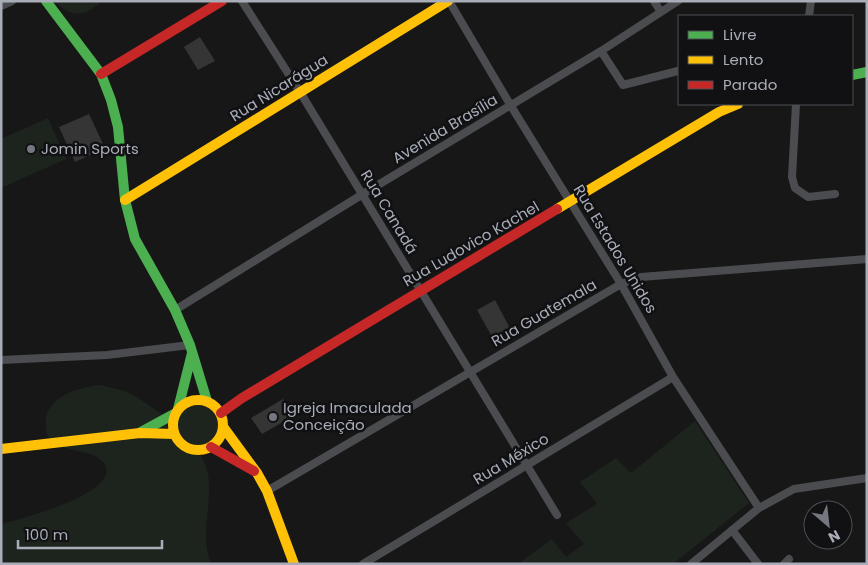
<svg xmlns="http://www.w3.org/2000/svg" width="868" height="565" font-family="Poppins,sans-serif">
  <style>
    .green { fill: #1d241e }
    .building { fill: #353536 }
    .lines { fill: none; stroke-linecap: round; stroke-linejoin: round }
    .street { stroke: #4b4c50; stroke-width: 8 }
    .fast { stroke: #4caf50; stroke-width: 10 }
    .slow { stroke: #ffc107; stroke-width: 10 }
    .jam { stroke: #c62828; stroke-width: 10 }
    .poi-dot { fill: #757880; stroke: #111113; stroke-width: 2 }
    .labels { text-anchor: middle; stroke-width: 5; stroke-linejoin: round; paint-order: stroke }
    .street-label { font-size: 15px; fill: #a8adb8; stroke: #111113 }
    .poi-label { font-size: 15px; fill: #a8adb8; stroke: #111113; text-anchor: start }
  </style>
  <rect width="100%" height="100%" fill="#171717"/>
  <path class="green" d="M55 1H102C85 17 71 19 55 1Z
    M48 118 66 159 1 188V139Z
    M100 385 125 391 137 397 176 424C193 369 254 436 197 447 201 455 206 465 208 473 213 504 199 534 211 564H1V524C18 520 125 492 104 463 91 445 47 456 46 427 45 416 47 411 54 403 66 391 83 387 100 385Z
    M695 421 749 503 673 564H518L552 539 566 557 584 544 566 523 597 504 580 482 616 458 631 473Z"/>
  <path class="building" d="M200 37 215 61 198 70 184 47Z
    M89 114 105 148 75 162 59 127Z
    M495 300 513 334 496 344 477 310Z
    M283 399 295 415 262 434 251 418Z"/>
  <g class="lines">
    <path class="street" d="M242 1 300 92 557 515
      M449 1 511 106 621 284 673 377 759 508
      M654 1 661 12
      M1 6 12 1
      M809 16 811 1
      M601 51 623 85 678 71
      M796 104 792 177 795 188 808 197 835 194
      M175 310 363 194 601 51 678 1
      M1 360 107 355 190 345
      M267 491 621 284 641 277 867 259
      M732 530 758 564
      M363 564 673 377
      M691 564 759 508 794 489 867 478
      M784 564 789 559"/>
    <path class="fast" d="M46 1 101 74 111 100 118 127 125 200 135 239 175 310 190 345 207 401
      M852 75 867 72
      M178 409 192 353
      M141 432 176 413"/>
    <path class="slow" d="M125 200 448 1
      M557 209 719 112 738 104
      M173 425a25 25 0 1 1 50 0a25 25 0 1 1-50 0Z
      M224 428 257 473 267 491 294 564
      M1 449 140 433 174 434"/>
    <path class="jam" d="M101 74 222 1
      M221 413 242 398 557 209
      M211 447 254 471"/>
  </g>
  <g class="poi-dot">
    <circle cx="31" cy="149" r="5"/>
    <circle cx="273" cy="417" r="5"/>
  </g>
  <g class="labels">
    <g class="street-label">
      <text transform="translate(279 88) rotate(-32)" y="5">Rua Nicarágua</text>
      <text transform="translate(445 129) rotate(-31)" y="5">Avenida Brasília</text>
      <text transform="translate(389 212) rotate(59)" y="5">Rua Canadá</text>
      <text transform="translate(471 244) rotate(-30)" y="5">Rua Ludovico Kachel</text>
      <text transform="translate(615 249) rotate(59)" y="5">Rua Estados Unidos</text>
      <text transform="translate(544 313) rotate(-30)" y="5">Rua Guatemala</text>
      <text transform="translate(511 459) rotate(-31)" y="5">Rua México</text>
    </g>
    <g class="poi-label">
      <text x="41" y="154">Jomin Sports</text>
      <text x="283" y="413">Igreja Imaculada<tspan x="283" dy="17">Conceição</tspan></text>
    </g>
  </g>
  <rect width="868" height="565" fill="none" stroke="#a8adb8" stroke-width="5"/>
  <rect x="678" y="15" width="175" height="90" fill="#111113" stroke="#4d4f55"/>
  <rect x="688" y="31" width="25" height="8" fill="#4caf50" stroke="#4d4f55"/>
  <text x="723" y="40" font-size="15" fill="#a8adb8">Livre</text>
  <rect x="688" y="56" width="25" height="8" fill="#ffc107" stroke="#4d4f55"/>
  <text x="723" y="65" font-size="15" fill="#a8adb8">Lento</text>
  <rect x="688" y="81" width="25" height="8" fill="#c62828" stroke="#4d4f55"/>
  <text x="723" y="90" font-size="15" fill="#a8adb8">Parado</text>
  <g transform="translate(828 525) rotate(152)"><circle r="24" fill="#111113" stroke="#4d4f55"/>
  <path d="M0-4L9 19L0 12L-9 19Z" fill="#757880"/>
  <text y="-8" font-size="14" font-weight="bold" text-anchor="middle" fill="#a8adb8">N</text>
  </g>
  <path d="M18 540v8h144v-8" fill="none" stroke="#a8adb8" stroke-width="2.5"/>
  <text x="25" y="540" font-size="15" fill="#a8adb8" stroke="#111113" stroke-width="4" paint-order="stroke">100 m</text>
</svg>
